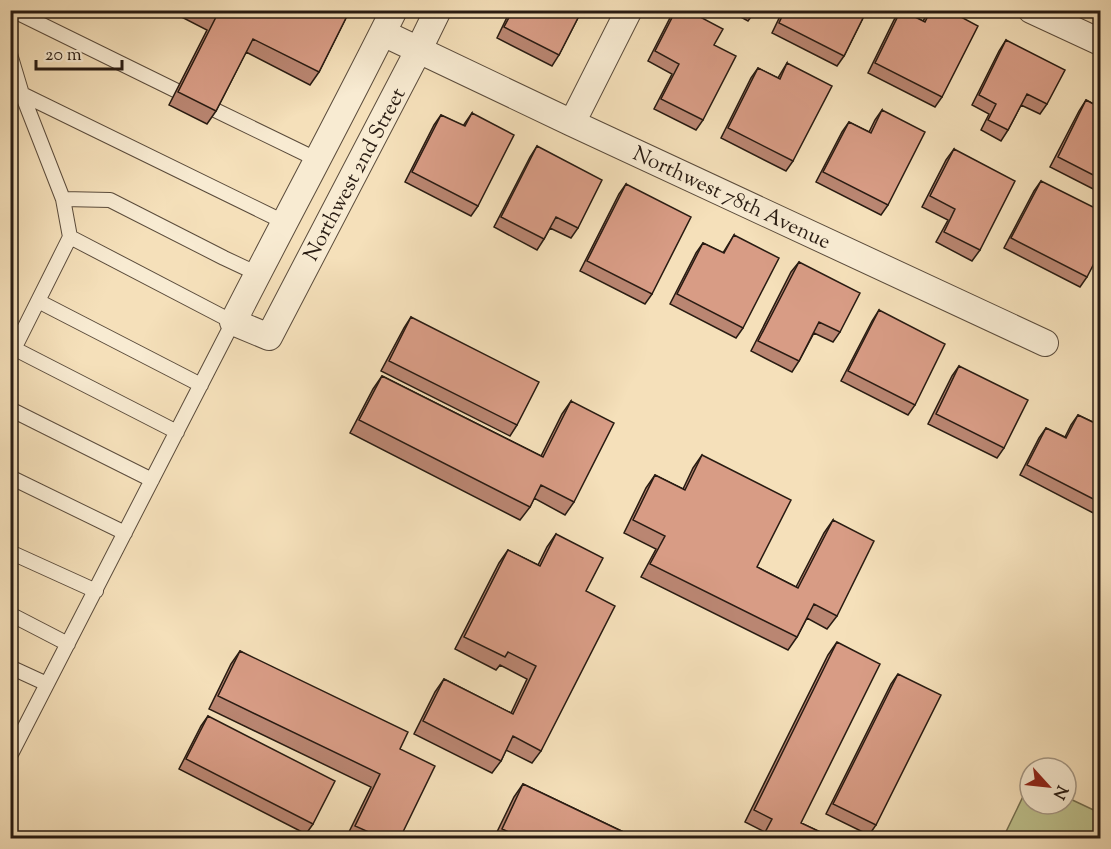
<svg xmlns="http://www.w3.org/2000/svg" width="1111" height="849" font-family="'Sorts Mill Goudy',serif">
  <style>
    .green { fill: #bec28e; stroke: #736e50; stroke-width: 1.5 }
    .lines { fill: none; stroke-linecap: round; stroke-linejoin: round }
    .lane-casing { stroke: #5b4c3c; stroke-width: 16 }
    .street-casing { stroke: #5b4c3c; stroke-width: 28 }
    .lane { stroke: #f8ebd2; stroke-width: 14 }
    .street { stroke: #f8ebd2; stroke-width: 26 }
    .wall { fill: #ba8672; stroke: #281b12; stroke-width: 1.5 }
    .building { fill: #d89c85; stroke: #281b12; stroke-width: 1.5 }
    .labels { text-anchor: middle; stroke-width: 4.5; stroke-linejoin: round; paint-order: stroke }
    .street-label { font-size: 21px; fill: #281b12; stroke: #f8ebd2 }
  </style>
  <rect width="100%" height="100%" fill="#f5e0ba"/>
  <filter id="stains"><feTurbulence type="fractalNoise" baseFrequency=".00333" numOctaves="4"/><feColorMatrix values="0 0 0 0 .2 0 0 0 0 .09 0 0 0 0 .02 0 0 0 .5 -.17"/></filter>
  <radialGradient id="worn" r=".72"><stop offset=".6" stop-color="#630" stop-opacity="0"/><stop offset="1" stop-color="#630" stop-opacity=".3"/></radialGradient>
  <path class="green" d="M1030 782V804H1066V797L1100 813V838H1003Z"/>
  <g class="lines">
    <g class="lane-casing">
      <path id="lane" d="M12 10 177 91
        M10 54 22 94 63 199 70 237 10 357
        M22 94 284 222
        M215 110 318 160
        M63 199 110 200 224 258 258 274
        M38 301 201 385
        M15 349 177 432
        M10 409 152 480
        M10 477 125 533
        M10 552 96 591
        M10 614 68 644
        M10 667 47 684
        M10 756 233 322 70 237"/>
    </g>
    <g class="street-casing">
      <path id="street" d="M394 10C342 115 286 218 233 322L269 337 418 51 438 10
        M1031 10 1100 42
        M383 33 572 123 1045 343
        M572 123 629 10"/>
    </g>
    <use href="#lane" class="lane"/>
    <use href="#street" class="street"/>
  </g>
  <path class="wall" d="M168 10H350L319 72 310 85 246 52 216 111 207 124 169 105 207 30Z
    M509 10H582L559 55 552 66 497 38 510 11Z
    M675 10H687L714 45 703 120 696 130 654 109 672 74 648 61 671 16Z
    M728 10H756L748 21Z
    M783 10H867L844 56 837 66 772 33Z
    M901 10 923 21 930 10H948L942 97 935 107 868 73 894 20Z
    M1006 40 1047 104 1040 114 1021 105 1008 130 1001 141 981 130 989 114 972 105 999 51Z
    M787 63 793 161 786 171 721 138 751 78 758 68 778 78Z
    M1086 100 1101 108V193L1050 167 1079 111Z
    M882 110 888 205 881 215 816 182 842 132 849 122 869 132 875 120Z
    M472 113 478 206 471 216 405 182 434 125 441 115 463 126Z
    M537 146 578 228 571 238 550 228 544 239 537 250 494 227 530 157Z
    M954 149 980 250 972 261 936 242 948 220 922 207 946 160Z
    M1041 181 1087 277 1080 287 1004 248 1034 191Z
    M626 184 652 294 645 304 580 271 619 194Z
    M734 235 743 328 736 338 670 304 696 253 703 243 723 253Z
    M799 262 840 332 833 342 814 333 799 361 792 372 751 351 791 272Z
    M879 310 915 405 908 415 841 381 872 321Z
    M411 317 517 425 510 436 381 371 404 328Z
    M959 366 1004 448 997 458 928 424 952 376Z
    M382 376 541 456 562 414 571 401 574 502 565 515 534 498 530 507 520 520 350 433 373 389Z
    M1101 397V407L1096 405Z
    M1078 415 1101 426V517L1020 475 1039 438 1046 428 1065 437 1071 425Z
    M702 455 757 567 796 587 824 533 833 520 837 616 827 629 807 618 797 637 788 650 641 577 656 549 624 533 646 488 655 475 683 489 693 468Z
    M556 534 586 591 541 751 532 763 506 750 501 761 492 773 414 734 435 692 444 679 511 713 527 679 500 665 496 670 455 649 499 563 508 550 538 565 547 547Z
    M837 642 801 823 833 838H760L763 831 745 822 828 655Z
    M240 651 400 749V838H346L371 787 209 709 231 664Z
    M1101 662V671L1097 669Z
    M898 674 876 825 869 835 826 814 891 684Z
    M208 716 313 824 306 834 179 769 201 726Z
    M523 784 636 838H494L514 797Z"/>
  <path class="building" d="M203 10H350L319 72 253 39 216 111 178 92 216 17Z
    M513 10H582L559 55 504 27Z
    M676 10H687L723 29 714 45 736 56 703 120 661 99 679 64 655 51Z
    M785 10H867L844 56 779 23Z
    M901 10 925 22 931 10H948L978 26 942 97 875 63Z
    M1006 40 1065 70 1047 104 1027 94 1008 130 988 120 996 104 979 95Z
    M787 63 832 86 793 161 728 128 758 68 780 79Z
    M1086 100 1101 108V179L1058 157Z
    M882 110 925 132 888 205 823 172 849 122 871 133Z
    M472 113 514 135 478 206 412 172 441 115 465 126Z
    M537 146 602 180 578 228 556 217 544 239 501 217Z
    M954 149 1015 181 980 250 944 232 955 209 930 196Z
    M1041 181 1101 211V250L1087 277 1011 238Z
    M626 184 691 217 652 294 587 261Z
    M734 235 779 258 743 328 677 294 703 243 724 253Z
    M799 262 860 293 840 332 819 322 799 361 758 341Z
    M879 310 945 344 915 405 848 371Z
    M411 317 539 382 517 425 389 361Z
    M959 366 1028 400 1004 448 936 414Z
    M382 376 543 457 571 401 614 423 574 502 541 485 530 507 359 420Z
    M1078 415 1101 426V503L1027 465 1046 428 1066 438Z
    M702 455 791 500 757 567 798 588 833 520 874 541 837 616 814 604 797 637 650 564 665 536 633 520 655 475 685 490Z
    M556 534 603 558 586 591 615 606 541 751 513 736 501 761 423 721 444 679 513 714 536 666 508 652 505 657 464 637 508 550 540 566Z
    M837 642 880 664 801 823 833 838H762L772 819 754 810Z
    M240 651 408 732 400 749 435 766 400 838H382L355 826 380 774 218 696Z
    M898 674 941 695 876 825 833 804Z
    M208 716 335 781 313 824 186 759Z
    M523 784 636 838H522L502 829Z"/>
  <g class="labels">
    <g class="street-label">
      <text transform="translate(354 174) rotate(-62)" y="7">Northwest 2nd Street</text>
      <text transform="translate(732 197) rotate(25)" y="7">Northwest 78th Avenue</text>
    </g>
  </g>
  <rect width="1111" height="849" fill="none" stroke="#f5e0ba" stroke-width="36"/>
  <rect x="12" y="12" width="1087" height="825" fill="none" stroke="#281b12" stroke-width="3"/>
  <rect x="18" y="18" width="1075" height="813" fill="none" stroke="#281b12" stroke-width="1.5"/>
  <g transform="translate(1048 786) rotate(117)"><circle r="28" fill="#f8ebd2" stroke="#a59885" stroke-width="1.5"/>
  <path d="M0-4.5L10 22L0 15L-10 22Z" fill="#8f2418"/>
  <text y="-9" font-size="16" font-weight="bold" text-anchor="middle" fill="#281b12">N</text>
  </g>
  <path d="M36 60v9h86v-9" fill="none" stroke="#281b12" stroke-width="3"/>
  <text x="45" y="60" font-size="18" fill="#281b12" stroke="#f8ebd2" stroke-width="4.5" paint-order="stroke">20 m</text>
  <rect width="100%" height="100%" filter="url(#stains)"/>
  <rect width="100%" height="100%" fill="url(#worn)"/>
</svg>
